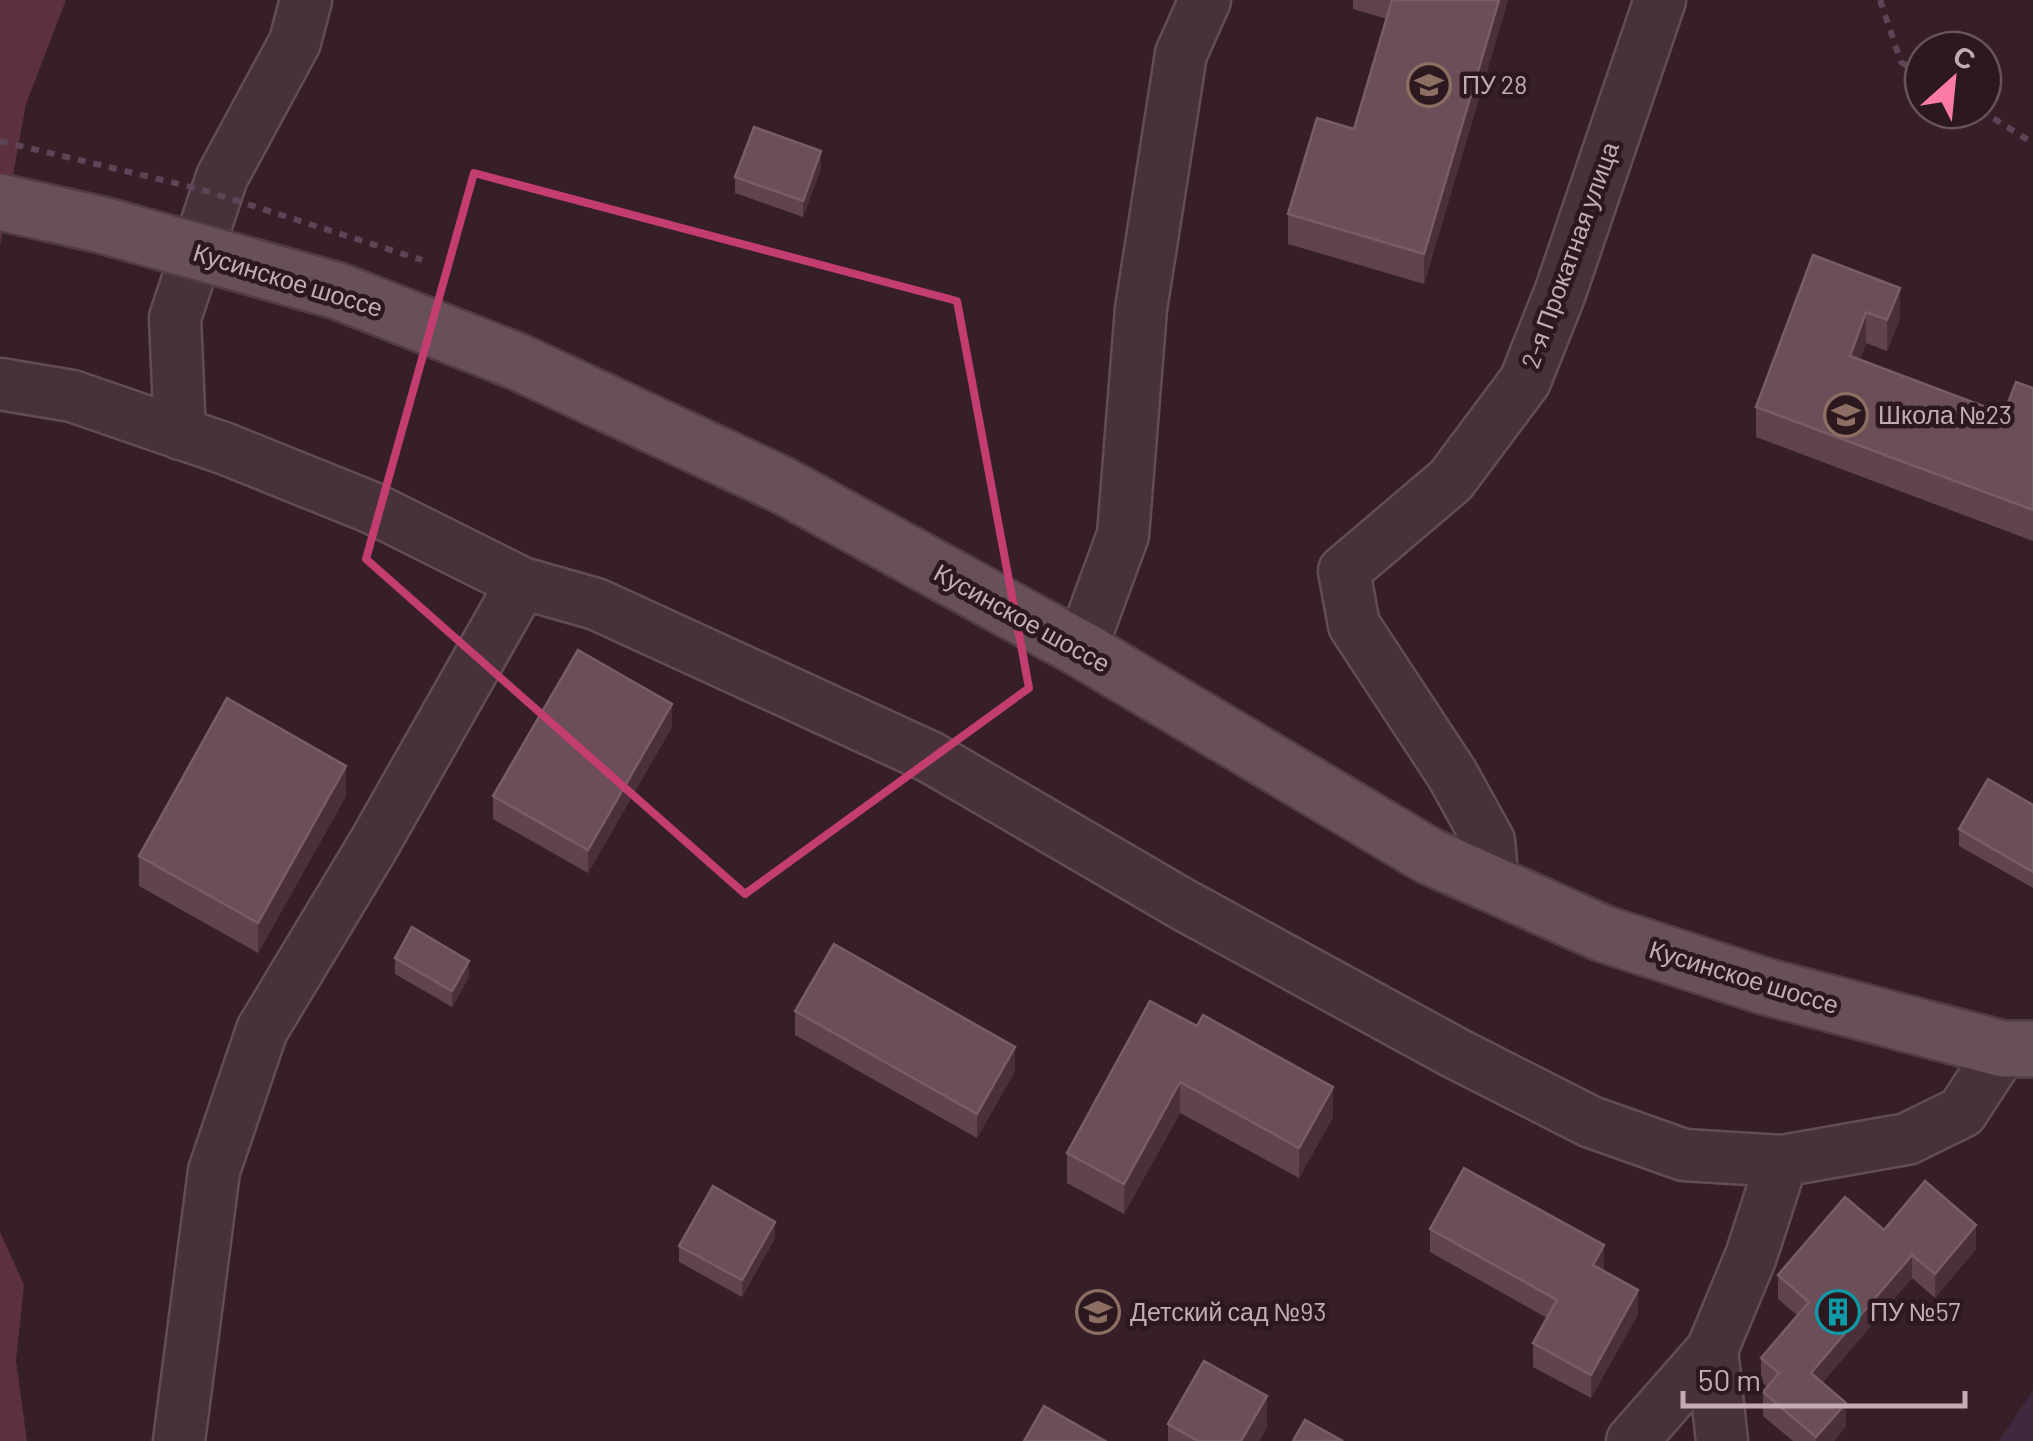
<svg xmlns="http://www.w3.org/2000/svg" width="2033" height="1441" font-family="Barlow,sans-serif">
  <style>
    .green { fill: #3f2940 }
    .water { fill: #5d3040 }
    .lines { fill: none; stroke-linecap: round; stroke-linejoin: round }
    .minor-casing { stroke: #634d54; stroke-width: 55 }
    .major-casing { stroke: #513c43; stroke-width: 60 }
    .path { stroke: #5d4457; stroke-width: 6; stroke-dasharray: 8 8; stroke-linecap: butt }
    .minor { stroke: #47323a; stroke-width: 50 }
    .major { stroke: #685059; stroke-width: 55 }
    .major-bridge-casing { stroke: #513c43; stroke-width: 60; stroke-linecap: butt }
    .path-bridge { stroke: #5d4457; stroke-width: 6; stroke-dasharray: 8 8; stroke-linecap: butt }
    .major-bridge { stroke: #685059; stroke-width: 55 }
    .wall { fill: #60434d }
    .shaded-wall { fill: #4b3039 }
    .building { fill: #6b4e58; stroke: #795d66; stroke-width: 2.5 }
    .marked { fill: none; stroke: #c33d71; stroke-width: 8; stroke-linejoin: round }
    .labels { text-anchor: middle; stroke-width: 9; stroke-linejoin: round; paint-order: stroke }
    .poi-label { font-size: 25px; fill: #c5acb4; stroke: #2c181f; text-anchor: start }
    .street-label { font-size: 25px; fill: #c5acb4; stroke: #2c181f }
  </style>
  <rect width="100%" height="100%" fill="#371f28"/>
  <path class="green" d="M2033 1390V1441H1999Z"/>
  <path class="water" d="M0 0H66L26 104 0 247Z
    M0 1232 24 1285 16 1361 27 1441H0Z"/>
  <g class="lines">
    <g class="minor-casing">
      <path id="minor" d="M0 384 72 396 226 449 370 507 522 583 596 604 930 757 1184 905 1457 1054 1591 1122 1684 1155 1782 1161 1907 1139 1962 1112 2003 1049
        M180 434 175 318 222 177 295 42 306 0
        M1081 649 1123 535 1141 309 1181 54 1205 0
        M1493 885 1489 841 1452 774 1354 625 1344 571 1451 480 1525 381 1560 293 1660 0
        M1712 1350 1722 1441
        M179 1441 214 1171 262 1030 374 844 522 583
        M1632 1441 1712 1350 1751 1256 1782 1161"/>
    </g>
    <g class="major-casing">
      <path id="major" d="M516 361 782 485 1081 649 1429 856 1604 934 1764 986 2003 1049H2033"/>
    </g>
    <path class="path" d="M1880 0 1901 62 1923 76
      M1980 110 2033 143"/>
    <use href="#minor" class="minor"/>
    <use href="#major" class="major"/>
    <g class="major-bridge-casing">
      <path id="major-bridge" d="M0 202 102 225 338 291 516 361"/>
    </g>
    <path class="path-bridge" d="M0 141 200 189 422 260"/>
    <use href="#major-bridge" class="major-bridge"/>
  </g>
  <path class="wall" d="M1353 0H1508L1424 284 1288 244V214L1354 129 1387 19 1353 9Z
    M821 168 803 217 735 193V177Z
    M1813 255 1900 318 1887 351 1866 343 1860 359 2004 414 2033 388V541L1756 437V407Z
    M672 727 588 873 493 819V796Z
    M346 796 258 953 139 886V856Z
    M2033 805V888L1959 846V829Z
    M395 958 469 977 452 1007 395 974Z
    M1150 1001 1333 1117 1299 1178 1180 1113 1124 1214 1067 1183V1153Z
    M795 1011 1015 1071 977 1138 795 1035Z
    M1430 1229 1604 1269 1603 1271 1638 1314 1591 1398 1533 1367V1343L1547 1318 1430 1252Z
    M1884 1230 1976 1249 1935 1298 1912 1278 1822 1383 1846 1426 1834 1441H1793L1763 1416V1392L1767 1387 1761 1381V1358L1797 1315 1778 1299V1275Z
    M775 1238 742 1297 679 1262V1246Z
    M1168 1424 1267 1427 1259 1441H1168Z"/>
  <path class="shaded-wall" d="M1499 0H1508L1424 284V254Z
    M821 151V168L803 217V201Z
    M1900 288V318L1887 351V320Z
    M1866 312V343L1850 386V356Z
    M672 704V727L588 873V850Z
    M346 766V796L258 953V923Z
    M469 961V977L452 1007V991Z
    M1015 1047V1071L977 1138V1114Z
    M1180 1082V1113L1124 1214V1184Z
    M1333 1087V1117L1299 1178V1148Z
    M775 1222V1238L742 1297V1280Z
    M1976 1225V1249L1935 1298V1274Z
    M1604 1245V1269L1593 1289V1265Z
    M1912 1255V1278L1811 1396V1373Z
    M1638 1290V1314L1591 1398V1375Z
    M1267 1396V1427L1259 1441H1241Z
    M1846 1403V1426L1834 1441H1816V1437Z"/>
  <path class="building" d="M1392 0H1499L1424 254 1288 214 1317 118 1354 129Z
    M754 127 821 151 803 201 735 177Z
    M1813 255 1900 288 1887 320 1866 312 1850 356 2004 414 2016 382 2033 388V510L1756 407Z
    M578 650 672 704 588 850 493 796Z
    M227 698 346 766 258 923 139 856Z
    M1988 779 2033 805V872L1959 829Z
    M412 927 469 961 452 991 395 958Z
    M834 944 1015 1047 977 1114 795 1011Z
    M1150 1001 1197 1026 1203 1015 1333 1087 1299 1148 1180 1082 1124 1184 1067 1153Z
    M1464 1168 1604 1245 1593 1265 1638 1290 1591 1375 1533 1343 1557 1300 1430 1229Z
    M1925 1181 1976 1225 1935 1274 1912 1255 1811 1373 1846 1403 1816 1437 1763 1392 1779 1373 1761 1358 1809 1302 1778 1275 1845 1197 1884 1230Z
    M713 1186 775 1222 742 1280 679 1246Z
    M1204 1361 1267 1396 1241 1441H1198L1168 1424Z
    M1044 1406 1105 1441H1024Z
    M1305 1420 1343 1441H1293Z"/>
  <path class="marked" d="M474 173 957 301 1029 688 745 894 366 559Z"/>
  <defs>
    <g id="university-ring" transform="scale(2.25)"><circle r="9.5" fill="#2c181f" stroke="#8d6e63" stroke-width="1.5"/><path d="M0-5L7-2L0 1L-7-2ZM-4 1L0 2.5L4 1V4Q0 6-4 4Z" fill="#8d6e63"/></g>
    <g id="school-ring" transform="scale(2.25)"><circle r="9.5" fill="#2c181f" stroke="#8d6e63" stroke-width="1.5"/><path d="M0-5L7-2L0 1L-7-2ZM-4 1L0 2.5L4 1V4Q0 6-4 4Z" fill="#8d6e63"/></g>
    <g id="building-ring" transform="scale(2.25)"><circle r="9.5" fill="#2c181f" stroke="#0f9aa8" stroke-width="1.5"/><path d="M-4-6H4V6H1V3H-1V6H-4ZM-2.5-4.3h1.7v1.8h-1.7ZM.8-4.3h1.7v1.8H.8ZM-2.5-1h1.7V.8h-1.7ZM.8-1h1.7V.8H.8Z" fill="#0f9aa8"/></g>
  </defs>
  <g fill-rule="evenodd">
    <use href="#university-ring" x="1429" y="85"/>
    <use href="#school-ring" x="1846" y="415"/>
    <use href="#school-ring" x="1098" y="1312"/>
    <use href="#building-ring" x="1838" y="1312"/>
  </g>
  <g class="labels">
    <g class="poi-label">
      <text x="1462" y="94">ПУ 28</text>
      <text x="1878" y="424">Школа №23</text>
      <text x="1130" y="1321">Детский сад №93</text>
      <text x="1870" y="1321">ПУ №57</text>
    </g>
    <g class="street-label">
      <text transform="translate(1570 255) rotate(-70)" y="9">2-я Прокатная улица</text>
      <text transform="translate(288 280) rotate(17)" y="9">Кусинское шоссе</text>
      <text transform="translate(1022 618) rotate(29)" y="9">Кусинское шоссе</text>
      <text transform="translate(1744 977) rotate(17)" y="9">Кусинское шоссе</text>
    </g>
  </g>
  <g transform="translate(1953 80) rotate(27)"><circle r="48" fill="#2c181f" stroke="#69535b" stroke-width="2.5"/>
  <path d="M0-8L18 38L0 25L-18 38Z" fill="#fb7ba5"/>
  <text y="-15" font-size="28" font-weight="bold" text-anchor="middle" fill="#c5acb4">С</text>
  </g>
  <path d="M1683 1391v15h282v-15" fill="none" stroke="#c5acb4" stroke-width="5"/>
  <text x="1698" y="1391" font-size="30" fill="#c5acb4" stroke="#2c181f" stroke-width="8" paint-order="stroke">50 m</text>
</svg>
